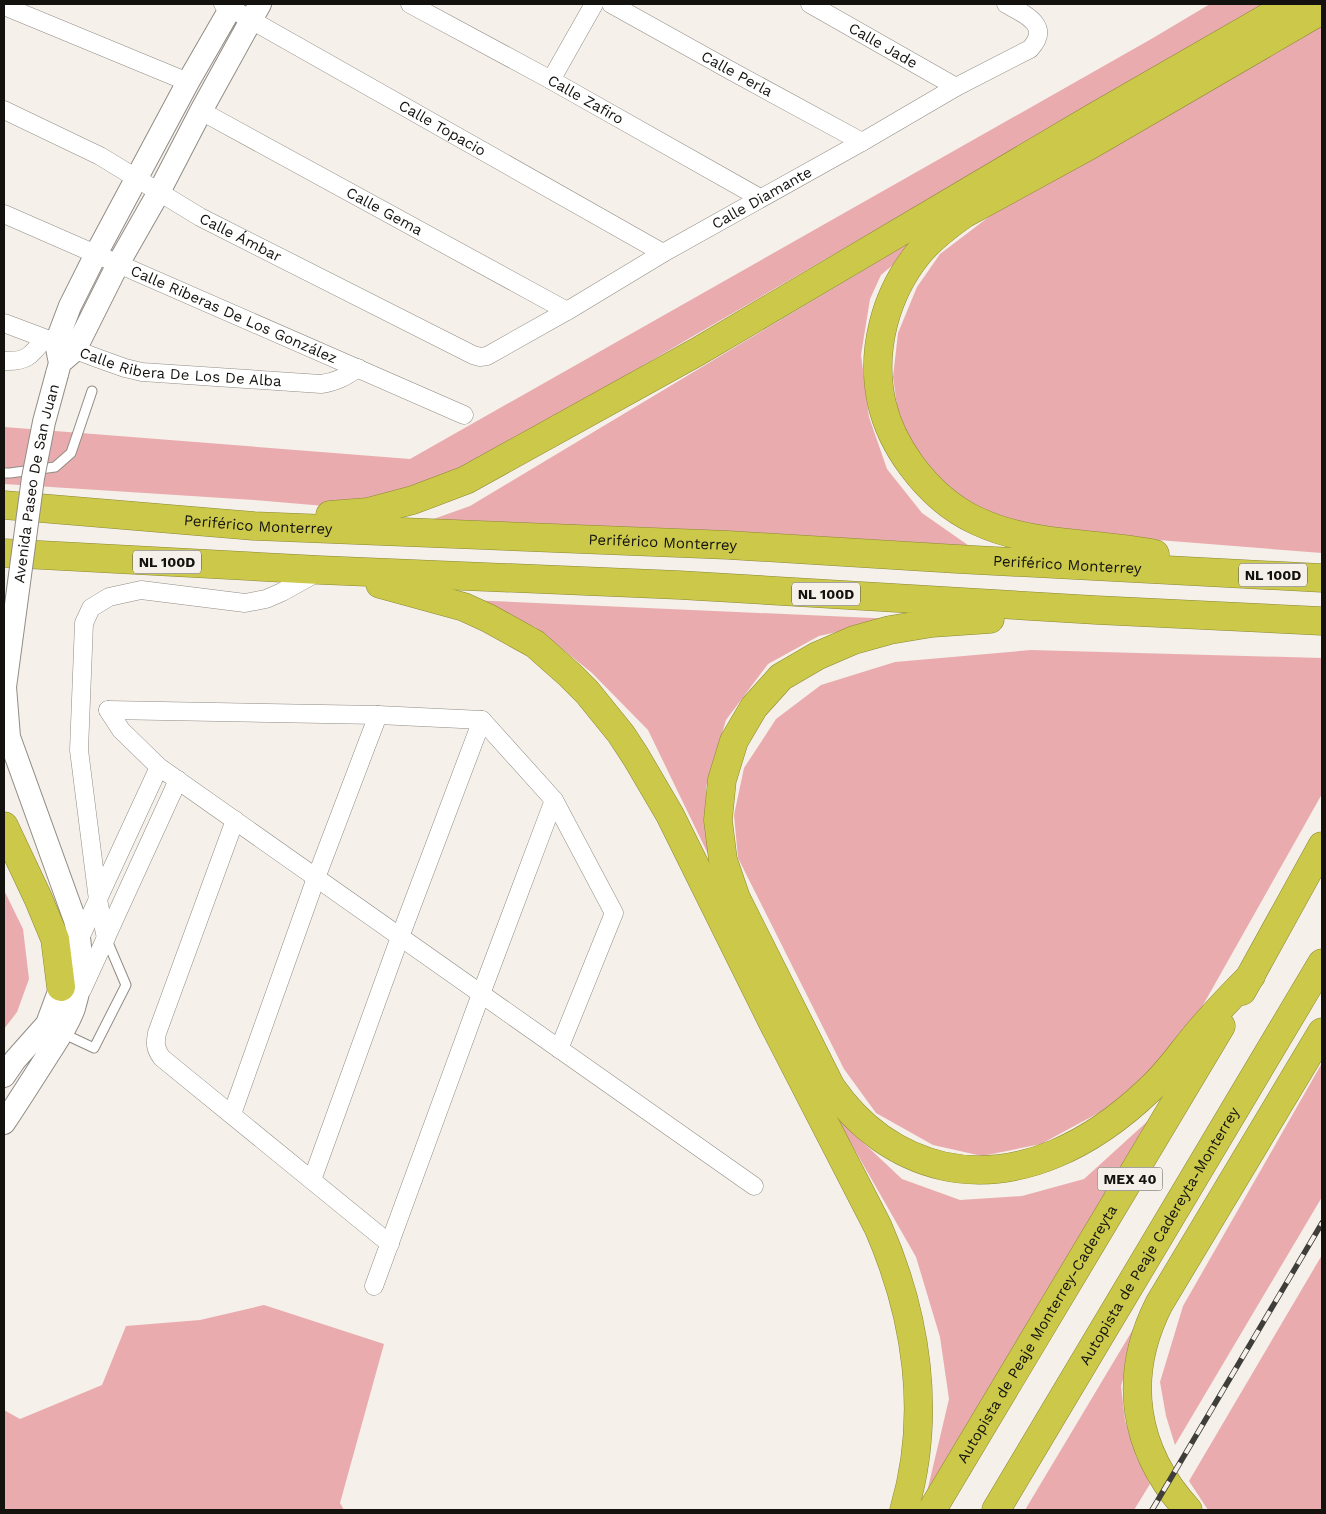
<svg xmlns="http://www.w3.org/2000/svg" width="1326" height="1514" font-family="'Work Sans',sans-serif">
  <style>
    .green { fill: #eaabae }
    .lines { fill: none; stroke-linecap: round; stroke-linejoin: round }
    .service-casing { stroke: #918c85; stroke-width: 11 }
    .minor-casing { stroke: #918c85; stroke-width: 19 }
    .tertiary-casing { stroke: #918c85; stroke-width: 24 }
    .motorway-casing { stroke: #8b8835; stroke-width: 29 }
    .service { stroke: #fff; stroke-width: 9 }
    .minor { stroke: #fff; stroke-width: 18 }
    .tertiary { stroke: #fff; stroke-width: 22 }
    .motorway { stroke: #cbc84a; stroke-width: 28 }
    .rail-casing { stroke: #403e3b; stroke-width: 5.5 }
    .rail { stroke: #f5f0e9; stroke-width: 4; stroke-dasharray: 11; stroke-linecap: butt }
    .tertiary-bridge-casing { stroke: #918c85; stroke-width: 24; stroke-linecap: butt }
    .tertiary-bridge { stroke: #fff; stroke-width: 22 }
    .labels { text-anchor: middle; stroke-width: 5; stroke-linejoin: round; paint-order: stroke }
    .shield { fill: #f5f0e9; stroke: #575550; stroke-width: 1 }
    .shield-label { font-size: 14px; font-weight: bold; fill: #13120f }
    .street-label { font-size: 15px; fill: #13120f; stroke: #f5f0e9 }
  </style>
  <rect width="100%" height="100%" fill="#f5f0e9"/>
  <path class="green" d="M1210 4H1264L451 477 392 496 325 506 254 500 4 484V427L410 459 1153 38Z
    M1322 26V553L1057 532 995 518 946 490 918 459 899 420 893 377 898 333 917 287 940 254 990 216Z
    M944 222 881 275 870 299 861 355 869 417 887 469 922 513 975 550 428 521 470 506Z
    M469 600 896 619 819 636 768 664 726 720 706 787 708 854 648 730 592 673 535 627Z
    M1031 650 1322 658V794L1198 1014 1158 1069 1104 1110 1041 1144 982 1156 933 1145 876 1113 844 1069 738 858 734 815 744 768 776 719 821 685 895 662Z
    M4 890 23 929 29 979 17 1012 4 1029Z
    M1322 1063V1197L1175 1445 1166 1416 1160 1382 1183 1306Z
    M836 1117 902 1179 960 1200 1022 1196 1084 1179 1150 1119 923 1509 949 1399 940 1337 916 1257Z
    M1322 1255V1510H1208L1189 1481Z
    M264 1305 384 1344 340 1503 344 1510H4V1410L20 1419 102 1385 126 1326 200 1320Z
    M1144 1311 1121 1386 1125 1420 1136 1456 1150 1484 1134 1510H1025Z"/>
  <g class="lines">
    <g class="service-casing">
      <path id="service" d="M4 473H10L55 467 71 453 92 391
        M62 1033 94 1048 126 985 106 938"/>
    </g>
    <g class="minor-casing">
      <g id="minor">
        <path id="s1" d="M223 4 663 253"/>
        <path id="s2" d="M410 4 551 80 760 198"/>
        <path id="s3" d="M611 4 735 73 862 142"/>
        <path id="s4" d="M810 4 956 87"/>
        <path d="M4 6 188 82"/>
        <path d="M551 80 594 4"/>
        <path id="s5" d="M4 110 100 156 200 217 473 355 480 357 487 356 567 311 663 253 862 142 956 87 1030 49C1052 25 1024 14 1006 4"/>
        <path id="s6" d="M201 111 567 311"/>
        <path id="s7" d="M4 214 464 415"/>
        <path id="s8" d="M4 323 97 358 125 368 142 372 321 384C336 382 345 377 358 368"/>
        <path d="M4 361C26 362 31 356 44 339"/>
        <path d="M108 710 121 730 159 767 754 1186"/>
        <path d="M108 710 378 715 482 720 554 800 614 913 559 1049"/>
        <path d="M235 820 157 1033C155 1043 155 1049 162 1058L390 1244"/>
        <path d="M80 938 159 767"/>
        <path d="M106 938 98 900 79 750 84 623 91 608 109 597 141 590 245 603 266 599 282 592 320 571"/>
        <path d="M82 990 178 780"/>
        <path d="M232 1114 316 878 378 715"/>
        <path d="M312 1180 400 937 482 720"/>
        <path d="M374 1286 481 994 554 800"/>
      </g>
    </g>
    <g class="tertiary-casing">
      <path id="tertiary" d="M60 363 75 350 118 264 159 192 201 111 260 4
        M57 374 60 363 56 343 70 306 96 254 188 82 233 4
        M4 1076 15 1060 47 1024 67 970
        M4 1123C18 1102 32 1080 46 1058 56 1042 68 1026 74 1008 83 979 83 949 75 920L9 737 5 687"/>
    </g>
    <g class="motorway-casing">
      <g id="motorway">
        <path id="s9" d="M4 505 254 526 728 545 957 559 1322 578"/>
        <path d="M330 515 368 512 413 500 466 480 697 352 1091 119 1291 4"/>
        <path d="M4 553 320 570 679 585 1096 610 1322 621"/>
        <path d="M1155 554C1096 542 1032 547 977 521 951 509 928 488 911 465 898 447 887 426 882 404 870 352 885 295 918 254 931 238 947 226 964 214L1092 144 1322 10"/>
        <path d="M380 584 464 607 488 618 535 644 570 675 587 692 621 734 636 757 670 815 772 1021 878 1227C917 1316 932 1415 904 1510"/>
        <path d="M990 619 932 623 890 630 854 640 817 656 781 677 754 707 734 741 722 780 718 820 723 860 736 898 831 1087C858 1126 896 1155 943 1166 1021 1183 1095 1142 1150 1089 1168 1073 1181 1053 1197 1034 1214 1014 1232 995 1251 976"/>
        <path d="M4 826 38 898 55 939 61 987"/>
        <path d="M1242 991 1322 846"/>
        <path id="s10" d="M932 1510 1221 1026"/>
        <path id="s11" d="M996 1510 1322 963"/>
        <path d="M1188 1510C1133 1450 1122 1377 1159 1304L1322 1032"/>
      </g>
    </g>
    <use href="#service" class="service"/>
    <use href="#minor" class="minor"/>
    <use href="#tertiary" class="tertiary"/>
    <use href="#motorway" class="motorway"/>
    <g class="rail-casing">
      <path id="rail" d="M1152 1510 1322 1223"/>
    </g>
    <use href="#rail" class="rail"/>
    <g class="tertiary-bridge-casing">
      <g id="tertiary-bridge">
        <path id="s12" d="M5 687 33 478 44 422 57 374"/>
      </g>
    </g>
    <use href="#tertiary-bridge" class="tertiary-bridge"/>
  </g>
  <g class="labels">
    <g class="shield">
      <rect x="133" y="550.5" width="68" height="23" rx="4"/>
      <rect x="1239" y="563.5" width="68" height="23" rx="4"/>
      <rect x="792" y="582.5" width="68" height="23" rx="4"/>
      <rect x="1097.5" y="1167.5" width="65" height="23" rx="4"/>
    </g>
    <g class="shield-label">
      <text x="167" y="567">NL 100D</text>
      <text x="1273" y="580">NL 100D</text>
      <text x="826" y="599">NL 100D</text>
      <text x="1130" y="1184">MEX 40</text>
    </g>
    <g class="street-label">
      <text dy="5" stroke="none"><textPath href="#s4" startOffset="84">Calle Jade</textPath></text>
      <text dy="5" stroke="none"><textPath href="#s3" startOffset="144">Calle Perla</textPath></text>
      <text dy="5" stroke="none"><textPath href="#s2" startOffset="200">Calle Zafiro</textPath></text>
      <text dy="5" stroke="none"><textPath href="#s1" startOffset="252">Calle Topacio</textPath></text>
      <text dy="5" stroke="none"><textPath href="#s5" startOffset="861">Calle Diamante</textPath></text>
      <text dy="5" stroke="none"><textPath href="#s6" startOffset="209">Calle Gema</textPath></text>
      <text dy="5" stroke="none"><textPath href="#s5" startOffset="269">Calle Ámbar</textPath></text>
      <text dy="5" stroke="none"><textPath href="#s7" startOffset="251">Calle Riberas De Los González</textPath></text>
      <text dy="5" stroke="none"><textPath href="#s8" startOffset="184">Calle Ribera De Los De Alba</textPath></text>
      <text dy="5" stroke="none"><textPath href="#s12" startOffset="206">Avenida Paseo De San Juan</textPath></text>
      <text dy="5" stroke="none"><textPath href="#s9" startOffset="255">Periférico Monterrey</textPath></text>
      <text dy="5" stroke="none"><textPath href="#s9" startOffset="660">Periférico Monterrey</textPath></text>
      <text dy="5" stroke="none"><textPath href="#s9" startOffset="1065">Periférico Monterrey</textPath></text>
      <text dy="5" stroke="none"><textPath href="#s11" startOffset="319">Autopista de Peaje Cadereyta-Monterrey</textPath></text>
      <text dy="5" stroke="none"><textPath href="#s10" startOffset="205">Autopista de Peaje Monterrey-Cadereyta</textPath></text>
    </g>
  </g>
  <rect width="1326" height="1514" fill="none" stroke="#13120f" stroke-width="10"/>
</svg>
